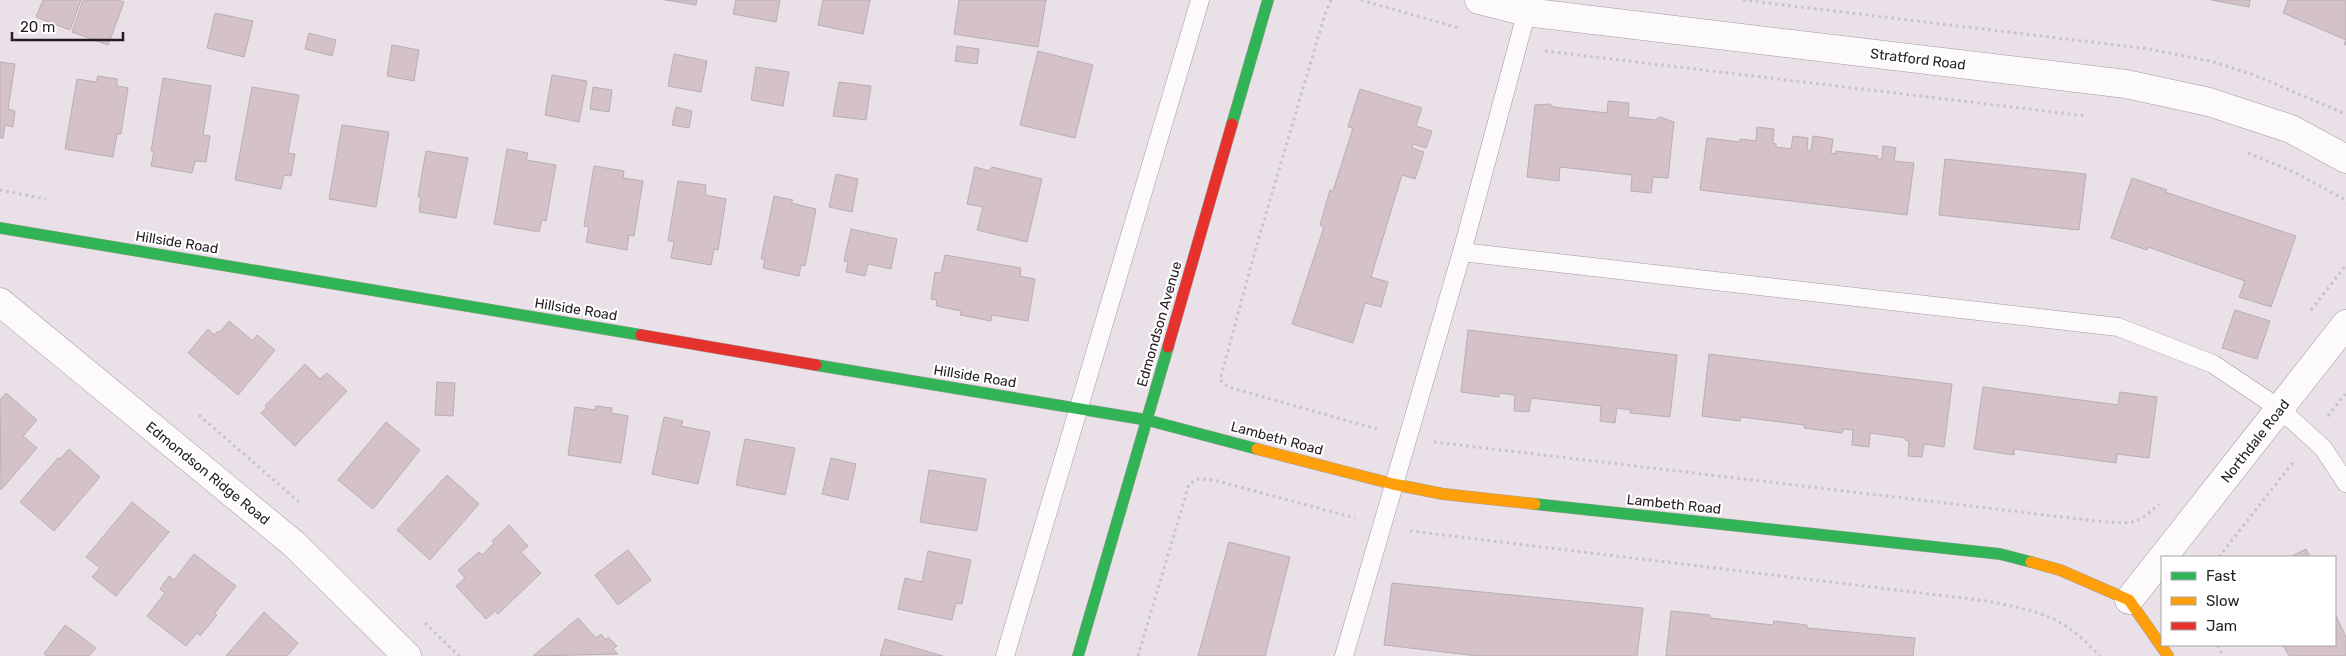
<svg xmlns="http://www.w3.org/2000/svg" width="2346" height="656" font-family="Rubik,sans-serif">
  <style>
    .building { fill: #d4c2c8; stroke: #b8afb3 }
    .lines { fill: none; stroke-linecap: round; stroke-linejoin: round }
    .lane-casing { stroke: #a19a9f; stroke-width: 19 }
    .street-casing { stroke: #a19a9f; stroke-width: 29 }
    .fast-casing { stroke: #a19a9f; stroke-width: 12 }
    .slow-casing { stroke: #a19a9f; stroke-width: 12 }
    .jam-casing { stroke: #a19a9f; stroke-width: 12 }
    .path { stroke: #c6c3c4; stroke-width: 3; stroke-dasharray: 2.5 4; stroke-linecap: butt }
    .lane { stroke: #fcfafb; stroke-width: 18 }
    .street { stroke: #fcfafb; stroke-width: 28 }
    .fast { stroke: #30b455; stroke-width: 11 }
    .slow { stroke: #ff9f0a; stroke-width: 11 }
    .jam { stroke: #e5322d; stroke-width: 11 }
    .labels { text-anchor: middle; stroke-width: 4.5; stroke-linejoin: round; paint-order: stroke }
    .street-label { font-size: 14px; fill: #241d22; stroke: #fff }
  </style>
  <rect width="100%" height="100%" fill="#eae0e7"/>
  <path class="building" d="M43 0H81L70 30 36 17Z
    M83 0H117L124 2 108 45 72 32Z
    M665 0H697L696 5Z
    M736 0H780L776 22 733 14Z
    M823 0H870L863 34 818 25Z
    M959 0H1046L1038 47 954 34Z
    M2211 0H2250L2249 7Z
    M2288 0H2346V45L2344 44 2346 40 2283 13Z
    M215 13 253 21 244 57 207 48Z
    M309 33 336 40 332 56 305 49Z
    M392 45 419 50 414 81 387 76Z
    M957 46 979 49 977 64 955 61Z
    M1038 51 1093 65 1075 138 1020 125Z
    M674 54 707 61 701 92 668 86Z
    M0 62 15 64 8 109 15 111 13 127 5 125 3 138H0Z
    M756 67 789 72 783 106 751 100Z
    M552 75 587 81 579 122 545 115Z
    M98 76 117 79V86L128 88 121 134H117L113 157 65 149 77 79 96 82Z
    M163 78 211 86 203 135 210 136 206 162 195 161 192 173 151 166 154 151H151Z
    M839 82 871 86 866 120 833 116Z
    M252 87 299 95 288 153 295 154 291 176 284 175 281 189 235 180Z
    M593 87 612 90 609 112 590 109Z
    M1360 89 1422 108 1416 126 1432 131 1426 148 1413 144 1412 148 1424 152 1415 179 1402 175 1371 277 1388 282 1381 307 1365 303 1353 343 1292 324 1324 227 1320 225 1330 190 1333 191 1353 128 1348 127Z
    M1608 101 1629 103 1628 117 1655 120 1660 117 1674 122 1668 178 1653 177 1651 193 1631 191 1632 175 1560 167 1559 181 1527 177 1535 105 1550 104 1553 107 1607 113Z
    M676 107 692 111 689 128 672 125Z
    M342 125 389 132 376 207 329 199Z
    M1757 127 1774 129 1773 143 1776 144V147L1791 149 1793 136 1808 138 1807 150 1811 151 1813 136 1833 139 1831 153 1835 154 1836 151 1878 156 1877 159H1882L1883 146 1896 148 1894 161 1914 163 1907 215 1700 190 1707 138 1740 142V139L1756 141Z
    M507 149 528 153 526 160 556 165 546 221 542 220 539 232 494 224Z
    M426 151 468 158 456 218 419 212 421 197H418Z
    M1945 159 2086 174 2079 230 1939 215Z
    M594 166 624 171 623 178 643 181 634 236 629 235 627 250 586 242 589 227 584 226Z
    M975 167 990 171 992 167 1042 179 1027 242 977 230 983 207 967 204Z
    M836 174 858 179 852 212 829 207Z
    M2132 178 2167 190 2165 192 2296 236 2271 307 2239 297 2245 281 2148 247 2147 250 2111 238Z
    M678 181 706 185 705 195 726 199 718 250 714 249 711 265 671 258 674 241H668Z
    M774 196 793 200 791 203 816 209 805 266 801 265 799 276 763 268 765 259H761Z
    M851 229 897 239 891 269 868 264 865 276 846 272 848 262 844 261Z
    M945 255 1021 268 1020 276 1035 279 1028 321 992 315 991 321 960 315 961 311 936 306 937 300 931 299 935 272 941 273Z
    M2235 310 2270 321 2257 359 2222 348Z
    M229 321 253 341 257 335 275 350 238 395 188 353 208 329 214 335 218 331 220 332Z
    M1468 330 1677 355 1670 417 1630 413 1631 410 1617 408 1615 423 1600 421 1601 406 1531 398 1529 412 1514 411 1515 395 1499 393V397L1461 392Z
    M1709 354 1952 384 1944 447 1924 444 1922 457 1908 456 1909 441 1905 440 1906 438 1870 433 1869 447 1852 445 1853 430 1843 429 1842 433 1804 428V425L1741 417 1740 421 1702 416Z
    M305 364 320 379 327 373 347 391 295 446 261 413 267 408 265 406Z
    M437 382 455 383 453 416 435 415Z
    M1983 387 2118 405 2120 392 2157 397 2149 458 2117 454 2116 463 2014 449V455L1974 449Z
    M6 393 37 420 23 436 37 448 1 490 0 400Z
    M596 406 612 408 611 413 628 416 621 463 568 455 575 407 595 410Z
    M664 417 683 421 681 426 710 432 698 484 652 474Z
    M386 422 420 450 373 509 338 480Z
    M745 439 795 448 785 495 736 485Z
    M69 449 100 477 54 531 20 502 58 458 60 459Z
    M831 458 856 464 848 500 822 494Z
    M929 470 986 479 977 531 920 522Z
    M447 475 479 504 430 560 397 530Z
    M132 502 169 532 116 596 92 577 100 568 86 557Z
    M509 525 528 546 521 552 541 573 498 614 495 611 486 619 456 586 465 578 458 570 479 552 482 555 494 543 492 541Z
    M1229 542 1290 557 1265 656H1198Z
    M2306 549 2310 557H2290Z
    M628 550 651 580 618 605 595 575Z
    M928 551 971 560 962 604 956 603 952 620 898 609 905 578 922 582Z
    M194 554 236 586 215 613 217 615 200 636 197 633 186 646 147 616 165 593 160 589 169 576 174 580Z
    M1392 583 1643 608 1637 656H1478L1384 645Z
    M1671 611 1710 615V618L1773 625 1774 621 1807 625V628L1915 638 1913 656H1666Z
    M264 612 298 643 287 656H226Z
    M2335 614 2346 637V656H2289L2283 645H2335Z
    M578 618 596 638 601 634 606 640 608 637 617 646 613 649 618 654 533 656Z
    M65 625 96 648 89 656H47L44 654Z
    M885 639 943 656H880Z"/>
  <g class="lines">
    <g class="lane-casing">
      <path id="lane" d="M1462 252 2118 327 2213 364 2280 409 2323 448 2346 483
        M1005 656 1200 0
        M1344 656 1462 252 1529 3"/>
    </g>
    <g class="street-casing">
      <path id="street" d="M1479 0 1526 12 2126 84 2209 102 2291 129 2346 159
        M0 302 294 544 407 656
        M2163 557 2346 324
        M2129 600 2162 558"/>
    </g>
    <g class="fast-casing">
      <path id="fast" d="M1232 124 1268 0
        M0 228 641 335
        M816 365 1147 420 1257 449
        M1535 504 2000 554 2031 562
        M1078 656 1168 347"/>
    </g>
    <g class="slow-casing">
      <path id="slow" d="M1257 449 1393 484 1443 494 1535 504
        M2031 562 2060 570 2129 600 2168 656"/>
    </g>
    <g class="jam-casing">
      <path id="jam" d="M641 335 816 365
        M1168 347 1232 124"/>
    </g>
    <path class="path" d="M1331 0 1325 14 1255 251 1220 380 1228 387 1380 430
      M1361 0 1459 28
      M1743 0 2149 49 2214 62 2254 75 2346 114
      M1545 51 2087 116
      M2248 153 2294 172 2342 198 2346 203
      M0 190 46 199
      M2311 310 2346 265
      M199 415 300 503
      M2328 416 2346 393
      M1434 442 2096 521C2130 523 2133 528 2159 504
      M1410 531 1987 601C2017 607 2050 612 2074 632 2083 639 2092 648 2100 656
      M2219 557 2294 461
      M425 623 459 656
      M2218 645 2223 656
      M1138 656 1189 484 1198 479 1214 480 1355 518"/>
    <use href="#lane" class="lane"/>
    <use href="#street" class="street"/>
    <use href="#fast" class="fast"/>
    <use href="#slow" class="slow"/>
    <use href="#jam" class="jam"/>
  </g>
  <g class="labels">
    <g class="street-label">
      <text transform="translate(1918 59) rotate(7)" y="5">Stratford Road</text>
      <text transform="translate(177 242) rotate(9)" y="5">Hillside Road</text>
      <text transform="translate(576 309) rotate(9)" y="5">Hillside Road</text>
      <text transform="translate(1159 324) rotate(-74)" y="5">Edmondson Avenue</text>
      <text transform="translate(975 376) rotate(9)" y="5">Hillside Road</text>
      <text transform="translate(1277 438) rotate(15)" y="5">Lambeth Road</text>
      <text transform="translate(2255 441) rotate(-52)" y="5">Northdale Road</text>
      <text transform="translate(208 473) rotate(39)" y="5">Edmondson Ridge Road</text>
      <text transform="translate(1674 504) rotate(6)" y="5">Lambeth Road</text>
    </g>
  </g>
  <rect x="2161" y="556" width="175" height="90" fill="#ffffff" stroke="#a7a5a7"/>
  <rect x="2171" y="572" width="25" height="8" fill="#30b455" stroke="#a7a5a7"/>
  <text x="2206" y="581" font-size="15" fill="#241d22">Fast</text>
  <rect x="2171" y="597" width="25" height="8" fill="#ff9f0a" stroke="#a7a5a7"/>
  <text x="2206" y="606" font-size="15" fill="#241d22">Slow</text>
  <rect x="2171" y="622" width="25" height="8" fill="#e5322d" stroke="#a7a5a7"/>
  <text x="2206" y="631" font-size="15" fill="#241d22">Jam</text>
  <path d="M12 32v8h111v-8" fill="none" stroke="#241d22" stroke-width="2.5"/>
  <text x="20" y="32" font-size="15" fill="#241d22" stroke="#ffffff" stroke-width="4" paint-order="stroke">20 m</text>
</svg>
